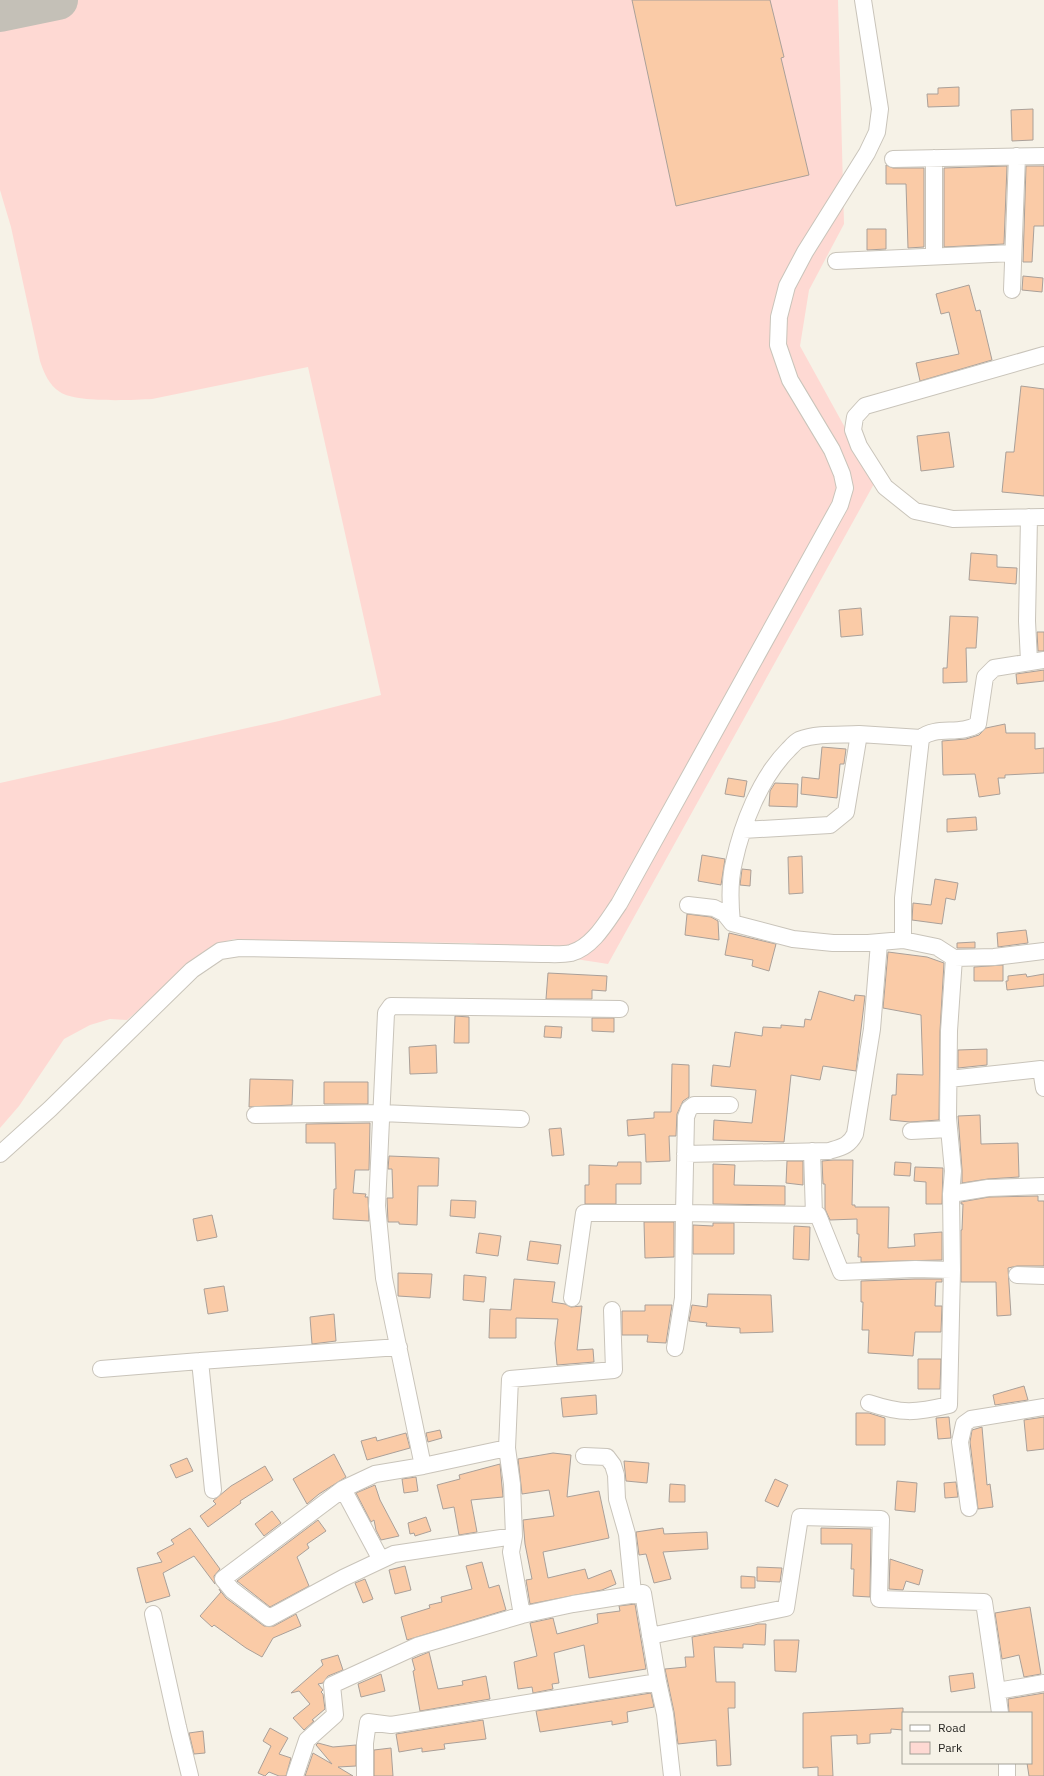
<svg xmlns="http://www.w3.org/2000/svg" width="1044" height="1776" font-family="'IBM Plex Sans',sans-serif">
  <style>
    .green { fill: #fed9d3 }
    .lines { fill: none; stroke-linecap: round; stroke-linejoin: round }
    .taxiway { stroke: #c4c0b7; stroke-width: 40 }
    .building { fill: #facba7; stroke: #aaa099 }
    .minor-casing { stroke: #c9c4ba; stroke-width: 18 }
    .minor { stroke: #fff; stroke-width: 16 }
  </style>
  <rect width="100%" height="100%" fill="#f6f2e7"/>
  <path class="green" d="M0 0H838L844 224 809 290 800 346 875 482 608 964 472 943 271 941 234 939 216 944 127 1020 110 1019 90 1025 64 1039 19 1106 0 1128V783L279 721 381 695 308 367 152 399C132 400 76 403 60 392 49 385 44 373 40 361L11 227 0 190Z"/>
  <g class="lines">
    <path class="taxiway" d="M0 12 58 0"/>
  </g>
  <path class="building" d="M632 0H770L784 57 781 58 809 175 676 206Z
    M959 87V106L928 107 927 94H938V88Z
    M1033 109V140L1012 141 1011 110Z
    M886 165 893 168H924V247L908 248 906 184H886Z
    M1007 166 1004 244 944 247V168Z
    M1026 166H1044V226H1034L1032 262H1023Z
    M867 229H886V249L867 250Z
    M1023 276 1043 278 1042 292 1022 290Z
    M969 285 976 311 980 310 992 360 920 381 916 363 959 354 949 312 941 314 936 294Z
    M1021 386 1044 389V496L1002 492 1006 452H1014Z
    M949 432 954 467 921 471 917 436Z
    M971 553 997 555V567L1017 568 1016 584 969 580Z
    M861 608 863 635 841 637 839 610Z
    M950 616 978 617 976 648H966L967 682 943 683V668H947Z
    M1037 632H1044V651H1038Z
    M1044 670V681L1017 684 1016 674Z
    M1005 724 1006 733H1035V749L1044 748V773L1005 775V778H998L1000 794 979 797 975 774 943 775 942 741 966 739 979 735 986 728Z
    M822 747 846 749 844 764H840L837 798 801 794 802 777 819 779Z
    M728 778 747 781 744 797 725 794Z
    M775 783 798 784 797 807 769 806 770 791Z
    M976 817 977 830 947 832V819Z
    M702 855 725 859 721 885 698 881Z
    M802 856 803 893 789 894 788 857Z
    M742 869 751 870 750 886 740 885Z
    M935 879 958 883 955 900 946 898 942 924 912 920 913 903 931 905Z
    M687 914 711 917 718 921 719 940 685 935Z
    M1026 930 1028 943 998 947 997 933Z
    M729 933 776 944 769 971 752 966 753 960 725 955Z
    M975 942V948H957V943Z
    M888 952 927 957 944 963 940 1031 939 1120 910 1122 890 1120 892 1095H896L897 1074 923 1075 921 1015 883 1008Z
    M1003 965V981H974V967Z
    M548 973 607 976 606 991 592 990V999H546Z
    M1026 974 1027 977 1044 974V986L1007 990 1006 981H1008V976Z
    M819 991 854 1001 855 995 865 996 856 1071 823 1066 820 1080 791 1075 784 1142 713 1140 714 1120 752 1123 756 1090 711 1086 713 1065 730 1067 735 1032 762 1036 763 1027 781 1028V1025L804 1027 805 1019 811 1020Z
    M455 1016 469 1017V1043H454Z
    M592 1018H614V1032L592 1031Z
    M545 1026 562 1027 561 1038 544 1037Z
    M436 1045 437 1073 410 1074 409 1047Z
    M987 1049V1065L958 1068V1050Z
    M672 1064 689 1065V1097L683 1101 677 1114 676 1136H669L670 1161 646 1162 645 1134 628 1136 627 1120 654 1118V1112H671Z
    M250 1079 293 1080 292 1105 249 1107Z
    M324 1082H368V1104H324Z
    M980 1115 981 1144 1018 1143 1019 1177 988 1179 962 1183V1170L958 1116Z
    M370 1123 369 1170H355L353 1193 366 1194 365 1197H368L369 1221 333 1219 334 1189H336L335 1143H306V1124Z
    M561 1128 564 1155 552 1156 549 1129Z
    M389 1156 439 1158 438 1186H418L417 1225 399 1224V1222H388L387 1198H393L392 1169H388Z
    M833 1160H853L852 1205H855V1207H889L888 1248 915 1246 914 1234 942 1232V1260L861 1262V1257H858L859 1234H857V1219L830 1220 825 1209V1184H823L822 1161Z
    M787 1161H803V1185L786 1183Z
    M618 1162H641V1184H616V1204H585V1185H589V1165L617 1166Z
    M895 1162 911 1163 910 1176 894 1175Z
    M713 1164 735 1165 734 1185 785 1186V1205L713 1204Z
    M915 1167 943 1168 942 1204H926V1182L914 1181Z
    M1038 1196V1201H1044V1266H1017L1008 1268 1011 1315 997 1316 996 1282H961V1230H962L963 1204H961V1202L989 1197Z
    M451 1200 476 1201 475 1218 450 1216Z
    M212 1215 217 1237 197 1241 193 1219Z
    M644 1222H674V1257L645 1258Z
    M713 1223H734V1254H693V1225L713 1226Z
    M794 1226 810 1227 809 1260 793 1259Z
    M479 1233 501 1236 498 1256 476 1253Z
    M530 1241 561 1245 558 1264 527 1260Z
    M398 1273 432 1274 430 1298 398 1296Z
    M464 1275 486 1277 484 1302 463 1300Z
    M514 1279 555 1282 552 1302 565 1304 571 1307 582 1306 577 1350 593 1349 594 1362 557 1365 555 1343 558 1319 516 1318V1338H489L490 1309 511 1310Z
    M915 1279H942V1282H936L935 1306H942L941 1332H915L913 1356 868 1353 869 1330H862L863 1302H861V1281Z
    M224 1286 228 1311 208 1314 204 1289Z
    M708 1294 771 1295 773 1332 740 1333V1328L706 1326 707 1323 689 1321 692 1305 707 1307Z
    M645 1305H672L666 1343 647 1342 648 1335H622V1311H645Z
    M334 1314 336 1341 312 1344 310 1317Z
    M918 1359H941L940 1389H918Z
    M1024 1386 1028 1400 995 1405 993 1395Z
    M596 1395 597 1414 563 1417 561 1398Z
    M856 1413H869L885 1418V1445H856Z
    M949 1417 951 1438 938 1439 936 1418Z
    M1044 1417V1449L1027 1451 1024 1420Z
    M982 1427 987 1485 990 1484 993 1507 978 1509 970 1442 972 1430Z
    M440 1430 442 1438 428 1442 426 1433Z
    M406 1433 410 1448 367 1460 361 1441 376 1437 377 1441Z
    M553 1453 571 1455 567 1497 599 1491 609 1538 543 1552 548 1578 585 1569 588 1579 611 1570 616 1584 602 1590 530 1604 526 1580 532 1579 525 1544 523 1520 554 1516 549 1490 522 1494 518 1459Z
    M334 1454 346 1477 319 1494 307 1504 293 1479Z
    M187 1458 193 1471 176 1478 170 1465Z
    M624 1461 649 1463 647 1483 626 1481Z
    M500 1464 503 1497 471 1500 477 1532 459 1535 454 1507 443 1509 437 1485 460 1479 459 1475Z
    M265 1466 273 1480 240 1501 241 1503 208 1527 200 1516 216 1504 213 1501 231 1486Z
    M416 1477 418 1491 404 1493 402 1479Z
    M775 1479 788 1485 778 1507 765 1501Z
    M897 1481 917 1483 915 1512 895 1510Z
    M956 1482 958 1497 945 1498 944 1483Z
    M670 1484 685 1485V1502H669Z
    M375 1485 380 1500 399 1536 381 1540 376 1530 374 1520 371 1522 356 1493Z
    M272 1511 281 1523 264 1536 255 1524Z
    M426 1517 431 1531 415 1536 414 1533 410 1534 408 1523Z
    M318 1520 326 1531 307 1544 309 1548 297 1557 309 1586 270 1607 237 1581Z
    M190 1528 220 1569 214 1576 215 1584 194 1556 163 1573 170 1596 146 1603 137 1568 162 1562 157 1553 174 1544 171 1540Z
    M663 1528 664 1534 707 1532 708 1549 663 1552 671 1579 654 1583 646 1554 639 1555 636 1532Z
    M821 1528 871 1529 870 1597 853 1596 854 1569H851L852 1544H821Z
    M890 1559 923 1570 919 1585 906 1581 903 1590 889 1589Z
    M482 1562 489 1588 499 1585 506 1610 407 1640 401 1617 430 1608 429 1605 442 1602 441 1597 472 1589 466 1566Z
    M405 1566 411 1590 395 1594 389 1570Z
    M757 1567 782 1568 780 1582 757 1581Z
    M741 1576 755 1577V1588H741Z
    M365 1579 373 1599 363 1603 355 1583Z
    M219 1589 226 1598 264 1626H274L296 1614 301 1626 273 1638 262 1657 246 1648 214 1625 212 1627 200 1616 221 1592Z
    M635 1604 646 1669 589 1678 584 1645 554 1653 559 1683 552 1684 553 1689 533 1693 532 1687 518 1689 514 1662 537 1656 530 1623 553 1618 557 1634 598 1623 597 1614 620 1611 619 1606Z
    M1030 1607 1041 1674 1024 1677 1019 1655 1002 1659 995 1613Z
    M758 1624H766L765 1645 743 1644V1648L714 1647 716 1682H735V1708H728L731 1765 717 1766 716 1740 678 1744 674 1712 665 1669 686 1667 685 1657H694L692 1637 751 1626Z
    M774 1640H799L796 1672 775 1671Z
    M429 1652 438 1689 463 1685 462 1681 486 1676 490 1699 420 1711 413 1671 415 1670 412 1659Z
    M338 1655 343 1670 328 1676 323 1683 318 1684 323 1690 321 1692 323 1694 325 1709 312 1720 314 1721 304 1730 293 1718 310 1704 299 1691 291 1693 323 1665 321 1660Z
    M973 1673 975 1688 951 1692 949 1676Z
    M381 1674 385 1691 361 1697 358 1684Z
    M651 1693 654 1707 627 1712 628 1722 612 1725V1721L540 1732 536 1711Z
    M1044 1693V1776H1029L1027 1763H1031V1713H1009L1008 1699Z
    M903 1708V1730L891 1729V1733L870 1734V1743L857 1744V1735L831 1736 833 1776H818V1767L803 1768V1713Z
    M483 1720 486 1739 444 1744 445 1749 422 1752V1748L399 1752 396 1734Z
    M270 1728 288 1738 279 1754 291 1758 286 1776H279L269 1772 265 1776 258 1773 271 1746 263 1741Z
    M203 1731 205 1753 194 1754 189 1733Z
    M318 1743 333 1747 356 1745V1766L338 1767 353 1776H305L313 1753 332 1764 316 1745Z
    M391 1748 393 1776H374V1750Z"/>
  <g class="lines">
    <g class="minor-casing">
      <path id="minor" d="M893 159 1044 156
        M934 256V158
        M836 261 1013 253
        M1012 290 1017 156
        M1044 355 865 406 855 417 853 430 859 446 885 487 915 511 953 519 1044 517
        M1029 661 1027 621 1029 517
        M743 830 830 825 846 812 859 734 921 738
        M688 905 714 908 724 913 732 923 793 939 833 943H868L903 940 937 947 954 958
        M732 923C730 903 729 882 734 862 742 825 760 778 788 750 791 747 795 742 799 740 817 733 840 735 859 734
        M903 940V898L921 738C936 725 961 736 978 724L985 677 994 668 1044 660
        M949 1079 1041 1069 1044 1088
        M255 1115 381 1113 521 1119
        M911 1131 949 1129
        M812 1151 814 1215
        M0 1154 50 1109 192 970 220 951 239 948 542 954C551 954 562 955 571 953 593 947 607 921 619 904L840 505 845 488 842 474 832 450 790 380 778 345 779 317 787 286 805 252 867 153 877 132 880 109 863 0
        M685 1154 829 1151C842 1147 849 1146 855 1134L872 1029 879 943
        M951 1194 953 1171 948 1118 949 1031 954 958 994 957 1044 951
        M952 1270 951 1194 988 1188 1044 1186
        M1017 1275 1044 1276
        M572 1298 584 1213H684L686 1117 689 1109 694 1105H730
        M675 1348 683 1298 684 1213 818 1215 841 1272 915 1269 952 1270 949 1405C915 1413 902 1414 869 1403
        M101 1369 200 1361
        M507 1448 423 1466 384 1278 377 1206 386 1013 391 1006 620 1009
        M584 1456 607 1457 613 1465 616 1475 617 1499 627 1534 633 1593
        M343 1489 375 1474 423 1466
        M213 1490 200 1361 399 1347
        M969 1508 960 1442 964 1424 971 1419 1044 1407
        M514 1536 512 1484 507 1448 510 1379 614 1370 612 1310
        M381 1560 343 1489 223 1579 232 1590 269 1618 343 1578 394 1554 514 1536 511 1552 522 1615
        M153 1614 178 1727 190 1776
        M650 1636 786 1608 800 1517 881 1519 879 1599 984 1602 997 1691
        M1000 1713 997 1691 1044 1683
        M1007 1763V1776
        M295 1776 307 1740 335 1715 332 1685 417 1646 522 1615 573 1604 643 1593 658 1682 665 1714 672 1776
        M365 1776V1743L368 1722 391 1725 658 1682"/>
    </g>
    <use href="#minor" class="minor"/>
  </g>
  <rect x="902" y="1712" width="130" height="52" fill="#f6f2e7" stroke="#a2a097"/>
  <rect x="910" y="1725" width="20" height="6" fill="#ffffff" stroke="#a2a097"/>
  <text x="938" y="1732" font-size="12" fill="#252420">Road</text>
  <rect x="910" y="1742" width="20" height="12" fill="#fed9d3" stroke="#a2a097"/>
  <text x="938" y="1752" font-size="12" fill="#252420">Park</text>
</svg>
